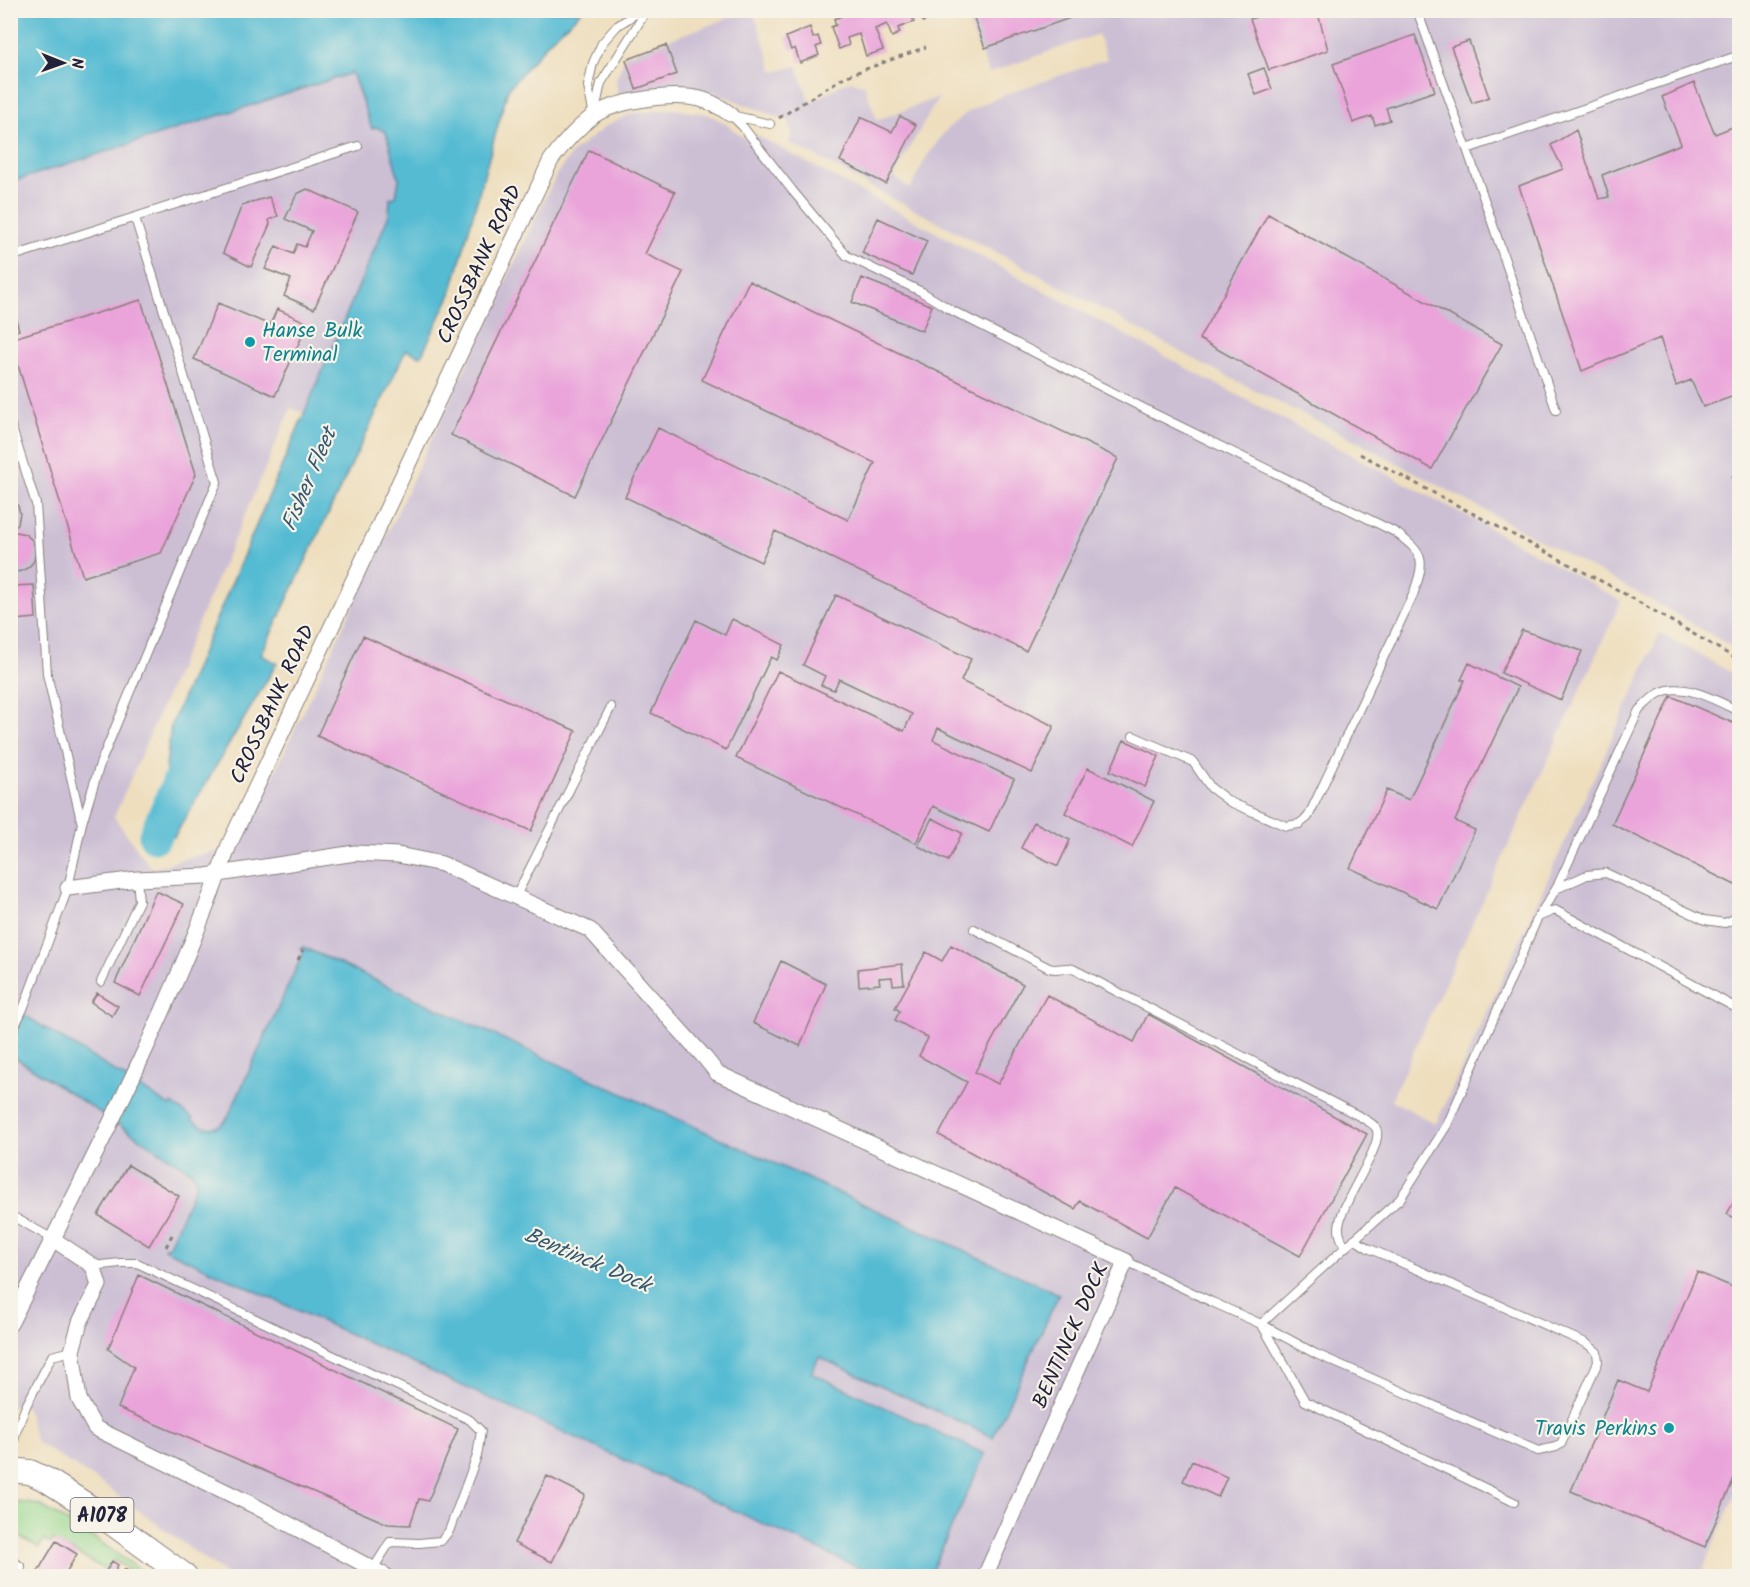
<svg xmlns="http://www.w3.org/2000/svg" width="1750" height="1587" font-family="Kalam,sans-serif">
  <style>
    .industrial { fill: #ccbfd4 }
    .green { fill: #98d78d; stroke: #5d7c64; stroke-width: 1.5 }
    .water { fill: #55bbd3; stroke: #3c6e87; stroke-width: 1.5 }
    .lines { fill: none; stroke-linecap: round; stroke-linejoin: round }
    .river { stroke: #55bbd3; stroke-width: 33 }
    .building { fill: #eaa4da }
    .service-casing { stroke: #88807c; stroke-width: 10 }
    .minor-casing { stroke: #88807c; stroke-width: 17 }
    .primary-casing { stroke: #88807c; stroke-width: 26 }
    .path { stroke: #88807c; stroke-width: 3; stroke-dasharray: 4.5 4.5; stroke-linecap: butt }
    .service { stroke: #fff; stroke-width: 8 }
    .minor { stroke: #fff; stroke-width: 15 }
    .primary { stroke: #fff; stroke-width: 24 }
    .culture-dot { fill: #0f9aa8; stroke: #f7f3e8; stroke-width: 2 }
    .labels { text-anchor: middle; stroke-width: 4.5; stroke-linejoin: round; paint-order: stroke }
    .shield { fill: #f7f3e8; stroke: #62616f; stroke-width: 1.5 }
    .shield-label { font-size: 20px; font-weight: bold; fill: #22223b }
    .street-label { font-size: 21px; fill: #22223b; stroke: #f7f3e8 }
    .culture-label { font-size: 21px; fill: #0d838f; stroke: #f7f3e8; text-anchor: start }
    .water-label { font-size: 22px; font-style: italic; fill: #345870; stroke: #f7f3e8 }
  </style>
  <rect width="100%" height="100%" fill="#f7f3e8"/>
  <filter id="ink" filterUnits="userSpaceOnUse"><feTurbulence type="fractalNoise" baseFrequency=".0167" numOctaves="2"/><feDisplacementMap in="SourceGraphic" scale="12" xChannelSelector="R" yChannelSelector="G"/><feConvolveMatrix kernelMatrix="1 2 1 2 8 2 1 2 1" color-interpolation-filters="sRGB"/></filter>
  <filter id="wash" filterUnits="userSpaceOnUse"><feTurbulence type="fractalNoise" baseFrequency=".008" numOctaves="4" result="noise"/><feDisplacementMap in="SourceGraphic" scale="24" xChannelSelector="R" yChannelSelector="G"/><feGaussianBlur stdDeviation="1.35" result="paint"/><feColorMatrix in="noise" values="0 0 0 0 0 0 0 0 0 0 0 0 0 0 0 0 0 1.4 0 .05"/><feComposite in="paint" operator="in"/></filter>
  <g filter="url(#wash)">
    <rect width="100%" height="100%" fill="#eedebd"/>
    <path class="industrial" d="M748 11H753L774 72 797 66 810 103 844 83 851 81 864 85 877 120 939 97 893 176 910 189 927 156 947 129 969 111 1001 96 1107 59 1098 34 989 73 964 11H1739V651L1662 606 1364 445 1207 366 1013 261 884 194 810 153 789 143 792 134 789 121 712 92 685 88 618 95 616 79 626 55Z
      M353 73 372 128 376 127 386 132 399 179 396 198H390L389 215 304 413 291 408 114 817 152 869 187 858 240 846 557 173 573 152 606 126 630 114 653 111 672 109 707 114 723 122 748 141 756 135 1201 376 1469 517 1621 601 1391 1100 1436 1124 1660 633 1739 677V1486L1700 1576H929L985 1454 811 1374 819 1357 993 1437 304 950 227 1120 222 1125 216 1127 204 1126 194 1122 191 1120 193 1118 171 1104 170 1107 11 1006V939L15 921 10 906 11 182Z
      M10 1055 192 1172 196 1181 195 1187 168 1247 165 1246 166 1250 877 1576H228L98 1481 36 1442 26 1406 11 1407Z"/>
    <path class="green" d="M10 1501 40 1505 97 1540 149 1576H139L114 1560 106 1570 53 1540 50 1544 44 1540 39 1548 17 1535 11 1544Z"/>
    <path class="water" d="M11 10 582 11 550 40 508 89 451 294 421 356 406 350 261 655 277 663 174 837 162 839 166 766 171 725 389 215 390 198 396 197 399 179 386 132 376 127 372 129 352 73 11 182Z
      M303 947 1059 1294 993 1437 819 1357 811 1373 985 1454 929 1576H877L166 1250 164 1247H168L195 1187 196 1181 192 1172 11 1055 10 1006 170 1106 172 1104 193 1118 192 1120C203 1128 217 1132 227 1119L304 951 301 949Z"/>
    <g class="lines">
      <path class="river" d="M155 836 182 774"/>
    </g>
    <g id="blocks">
      <path class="building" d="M858 10H909L914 22 898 28 900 33 892 37 887 24 875 29 883 50 866 56 859 34 847 38 849 45 839 49 831 27 836 25 834 19Z
        M919 10H932L935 17 923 22Z
        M971 10H1090V11L985 48Z
        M1277 10H1317L1328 50 1269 70 1250 19Z
        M810 27 813 38 818 36 821 45 816 47 819 55 800 63 795 48 791 50 786 37Z
        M1415 35 1435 91 1386 108 1390 120 1375 125 1372 116 1353 123 1333 64Z
        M1469 41 1489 97 1472 103 1451 47Z
        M666 45 677 74 636 89 626 60Z
        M1264 68 1272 89 1256 95 1248 74Z
        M1694 83 1715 134 1740 124V394L1703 407 1691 380 1676 386 1660 338 1582 371 1519 186 1563 169 1551 145 1576 130 1599 199 1609 197 1602 175 1681 144 1662 97Z
        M900 116 916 125 886 184 840 161 861 117 892 132Z
        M589 150 675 192 645 254 683 272 575 496 451 435Z
        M307 189 358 212 314 309 284 296 291 279 265 269 276 246 293 254 297 244 305 247 312 231 285 219 297 194Z
        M269 197 278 216 269 220 270 224 251 267 223 253 242 205Z
        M1268 214 1502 344 1432 469 1199 339Z
        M878 218 927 241 912 275 862 253Z
        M862 278 932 306 922 331 852 302Z
        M749 281 1118 458 1026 651 775 531 761 562 625 497 658 428 848 520 875 463 702 380Z
        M141 300 196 474 161 553 83 577 10 339Z
        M218 303 270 325 277 309 308 323 275 396 194 359Z
        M14 312 19 330 10 333V314Z
        M1740 474V496H1739L1732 477Z
        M10 498 18 506 20 513 18 524 10 531Z
        M16 532 25 534 32 540 35 547V554L34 561 29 567 22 571 15 572 10 571V533Z
        M34 585 36 618 15 620 13 586Z
        M836 595 971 659 961 681 1054 726 1032 773 938 728 933 740 1014 779 989 832 933 806 916 843 736 758 778 671 904 731 912 714 839 679 834 690 821 685 825 676 803 665Z
        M732 619 784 645 777 660 771 657 726 750 651 713 696 620 725 635Z
        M1522 630 1582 651 1561 700 1501 673Z
        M363 636 576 731 531 831 317 736Z
        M1469 663 1518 687 1455 821 1475 830 1438 909 1350 868 1387 790 1409 800 1465 680H1461Z
        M1671 696 1740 726V876L1735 885 1612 824Z
        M1124 740 1159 756 1145 787 1110 771Z
        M1088 768 1154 801 1132 847 1065 813Z
        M932 818 962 833 948 861 918 846Z
        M1034 822 1070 840 1058 866 1021 848Z
        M156 891 184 904 140 996 115 983Z
        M951 945 1023 984 975 1072 998 1084 1047 995 1134 1042 1148 1014 1367 1134 1300 1256 1175 1188 1147 1238 1080 1201 1075 1209 939 1135 967 1082 919 1056 928 1038 895 1020 900 1011 895 1008 926 952 942 961Z
        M781 961 826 984 800 1046 753 1023Z
        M902 964 904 984 893 985 892 977 879 978 880 984 859 986 858 969Z
        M97 993 118 1006 112 1016 91 1002Z
        M128 1165 179 1196 149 1246 98 1215Z
        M1740 1191V1221L1727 1214Z
        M1697 1272 1740 1290V1464L1705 1547 1571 1491 1618 1380 1647 1392Z
        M139 1275 458 1429 428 1501 419 1499 410 1525 388 1524 118 1408 134 1367 108 1349Z
        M1192 1461 1227 1477 1218 1497 1183 1481Z
        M547 1476 585 1495 552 1562 514 1543Z
        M56 1541 77 1554 64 1576H35Z
        M112 1561 118 1565 115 1571 121 1575 125 1569 131 1573 129 1576H103Z"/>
    </g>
  </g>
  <g filter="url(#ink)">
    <use href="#blocks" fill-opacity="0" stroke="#88807c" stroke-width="1.5"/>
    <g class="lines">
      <g class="service-casing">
        <path id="service" d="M1417 10 1467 149 1556 410
          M595 111 601 83 647 10
          M730 114 743 127 792 190 847 256 922 292 951 310 1153 413 1395 532C1426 555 1425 560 1413 595L1308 817 1299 824 1286 826 1230 802 1211 788 1193 762 1133 736
          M731 115 770 124
          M594 116 588 86 593 63 602 43 617 26 641 10
          M1467 149 1740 55
          M10 257 358 146
          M10 422 36 504 47 674 81 820
          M1556 889 1587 875 1606 873 1705 920 1725 923 1740 916
          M515 898 611 707
          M1538 917 1556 889 1639 710C1645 705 1651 698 1658 694 1681 680 1718 701 1740 712
          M974 929 1049 968C1057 971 1064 966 1073 969L1361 1117C1365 1120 1373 1123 1376 1128 1386 1145 1338 1204 1339 1229 1339 1236 1342 1241 1345 1247
          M101 982 139 901 137 879
          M10 1036 23 1009 68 888 82 823 100 764 217 482 135 218
          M10 1215 53 1239
          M1126 1261 1212 1302 1261 1324 1349 1244 1400 1199 1447 1125 1538 917 1555 910 1740 1010
          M93 1266 120 1263H137L470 1420 481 1431 477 1456 449 1531 441 1541 419 1543 390 1542 373 1569
          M1261 1324 1316 1354 1538 1451 1556 1447 1561 1444 1598 1362 1597 1352 1586 1343 1368 1248 1354 1239
          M1262 1325 1305 1401 1514 1502
          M10 1461 16 1432 26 1406 52 1356 72 1351
          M11 1559 21 1567 19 1576"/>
      </g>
      <g class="minor-casing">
        <path id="minor" d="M68 888 137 879 206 876 355 853 398 855 442 864 590 930 705 1058 717 1073 1126 1261 985 1576
          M53 1239 93 1266 99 1285 80 1322 72 1351 79 1399 95 1428 253 1505 386 1576
          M10 1324C89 1167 171 1011 229 845L551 160C563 144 577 128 593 116 614 101 662 95 688 97 703 98 718 105 730 114"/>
      </g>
      <g class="primary-casing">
        <path id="primary" d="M10 1470 30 1472 47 1480 97 1512 185 1576"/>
      </g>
      <path class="path" d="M779 118 844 77 926 47
        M1360 454 1618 590 1740 661
        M298 960 303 950
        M166 1247 172 1235"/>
      <use href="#service" class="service"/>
      <use href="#minor" class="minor"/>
      <use href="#primary" class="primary"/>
    </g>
  </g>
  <g class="culture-dot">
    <circle cx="250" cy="342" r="6"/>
    <circle cx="1669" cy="1428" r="6"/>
  </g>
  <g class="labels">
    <rect class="shield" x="70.5" y="1498" width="63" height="34" rx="4.5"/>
    <g class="shield-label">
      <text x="102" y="1522">A1078</text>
    </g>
    <g class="street-label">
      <text transform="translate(479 264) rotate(-65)" y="7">CROSSBANK ROAD</text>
      <text transform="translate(272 704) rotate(-65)" y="7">CROSSBANK ROAD</text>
      <text transform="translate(1070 1335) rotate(-66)" y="7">BENTINCK DOCK</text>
    </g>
    <g class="culture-label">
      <text x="262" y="337">Hanse Bulk<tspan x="262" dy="24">Terminal</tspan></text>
      <text x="1657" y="1435" text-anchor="end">Travis Perkins</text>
    </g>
    <g class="water-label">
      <text transform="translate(308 479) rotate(-67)" y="8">Fisher Fleet</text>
      <text transform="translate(588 1259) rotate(23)" y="8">Bentinck Dock</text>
    </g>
  </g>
  <rect width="1750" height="1587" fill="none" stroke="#f7f3e8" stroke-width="36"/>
  <g transform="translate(63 63) rotate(91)" stroke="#f7f3e8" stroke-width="4.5" paint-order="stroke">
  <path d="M0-4.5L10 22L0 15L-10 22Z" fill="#22223b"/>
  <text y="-9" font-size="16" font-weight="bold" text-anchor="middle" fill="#22223b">N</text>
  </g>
</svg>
